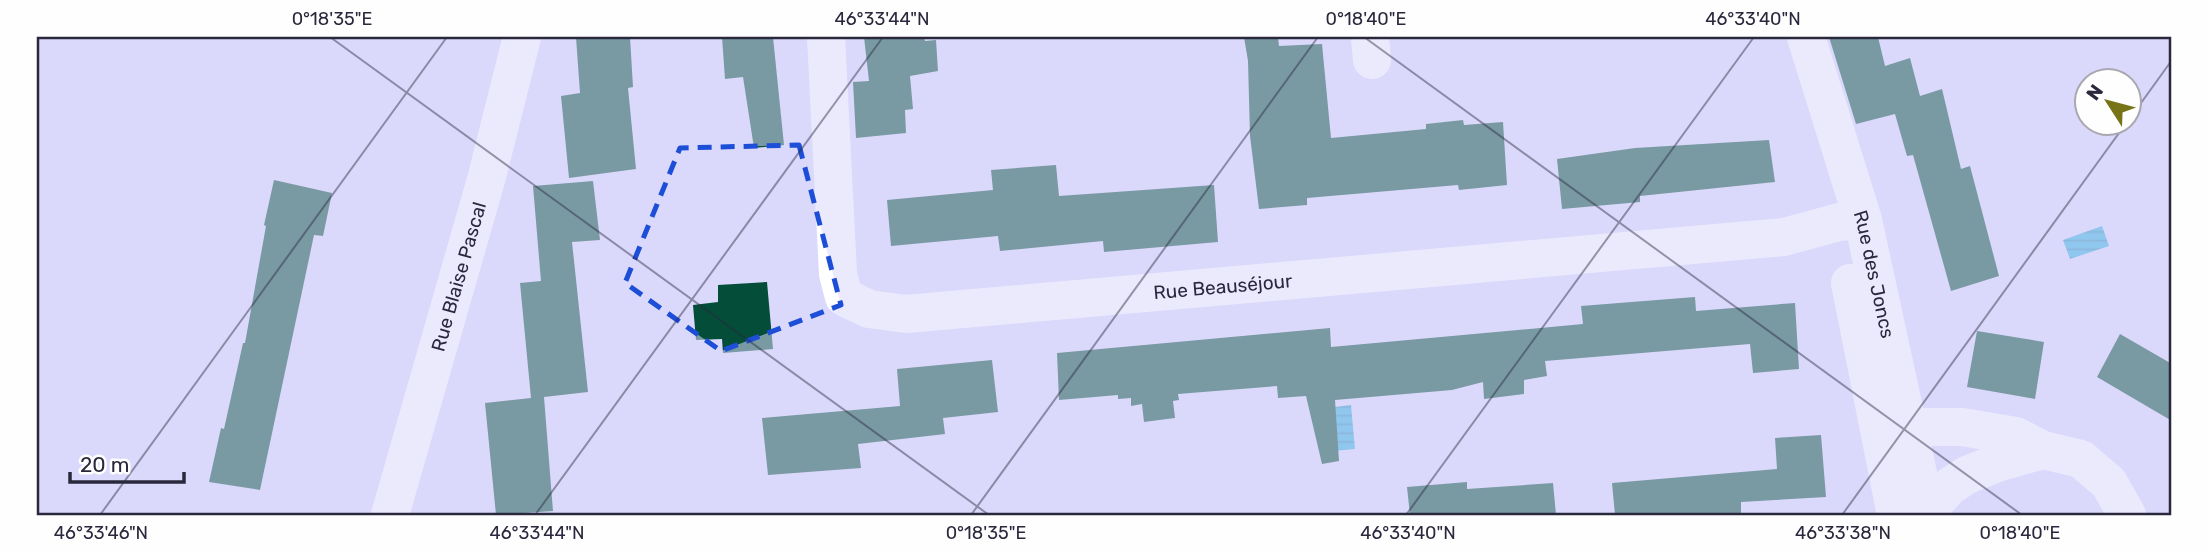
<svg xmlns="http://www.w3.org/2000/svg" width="2209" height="552" font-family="Rubik,sans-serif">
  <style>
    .water { fill: url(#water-rules) }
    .building { fill: #044d39 }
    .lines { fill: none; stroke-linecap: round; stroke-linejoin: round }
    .minor { stroke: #fff; stroke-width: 38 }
    .marked { fill: none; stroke: #1d4ed8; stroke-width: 5; stroke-dasharray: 14 9; stroke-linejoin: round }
    .ticks { fill: none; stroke: #2a283d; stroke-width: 2; stroke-opacity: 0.45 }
    .labels { text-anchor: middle; stroke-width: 7; stroke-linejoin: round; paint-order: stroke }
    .street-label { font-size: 19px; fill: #2a283d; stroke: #fefefe }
    .neatline { fill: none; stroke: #2a283d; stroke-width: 2.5 }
    .ticks-label { font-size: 18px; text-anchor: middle; fill: #2a283d }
  </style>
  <defs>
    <pattern id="water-rules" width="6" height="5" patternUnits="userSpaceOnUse" patternTransform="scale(1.75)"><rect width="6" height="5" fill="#35b1de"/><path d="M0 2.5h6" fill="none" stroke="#2d90b5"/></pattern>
  </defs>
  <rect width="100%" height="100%" fill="#dbd9fb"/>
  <path class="water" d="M2102 226 2109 246 2070 259 2063 240Z
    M1351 405 1355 449 1332 451 1327 408Z"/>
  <path class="building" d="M576 37H630L633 87 628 88 636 169 569 178 561 96 580 93Z
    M722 37H773L784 145 754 148 743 77 725 79Z
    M864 37H924L925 41 936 40 938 71 910 76 913 109 905 110 906 133 856 138 853 82 869 81Z
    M1244 37H1278L1279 46 1322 44 1331 138 1426 129V124L1463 120 1464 125 1503 122 1507 185 1459 190 1458 185 1307 198V205L1259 209 1250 136 1248 61Z
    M1829 37H1878L1885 66 1910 58 1920 96 1942 89 1961 169 1970 166 1999 276 1951 291 1913 155 1907 156 1895 114 1856 124Z
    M1769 140 1775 182 1640 196V202L1562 209 1557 159 1635 148Z
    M1056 165 1059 196 1214 185 1218 242 1104 252 1103 241 1000 251 998 236 891 246 887 200 993 190 991 170Z
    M274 180 332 193 323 236 314 235 260 490 209 482 221 428 224 429 243 343H245L266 226 264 225Z
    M593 181 600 240 572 242 588 392 544 397 553 511 496 515 485 403 531 398 520 283 541 281 533 186Z
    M767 282 773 349 723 353 722 339 696 340 693 305 718 302V285Z
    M1695 297 1696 311 1795 303 1799 369 1753 373 1750 344 1545 361 1547 376 1524 380V394L1484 399 1483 382 1452 390 1335 400 1339 461 1322 464 1306 396 1278 398 1277 386 1178 394 1179 400 1173 401 1175 418 1144 422 1142 404 1131 406V398L1118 399V395L1059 400 1057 353 1330 328 1331 347 1583 324 1581 306Z
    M1977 331 2044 342 2035 399 1967 387Z
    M2120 334 2172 364V421L2097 377Z
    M992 360 998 412 943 418 945 434 858 444 861 468 768 475 762 418 900 406 897 369Z
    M1821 435 1826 497 1741 502V515H1615L1612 483 1777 469 1775 438Z
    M1467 482V489L1553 483 1556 515H1410L1407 487Z"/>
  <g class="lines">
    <g class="minor">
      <path id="s1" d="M826 37 838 274 844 297 869 309 906 314 1784 237 1839 222 1863 220"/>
      <path d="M1370 37 1372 60"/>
      <path id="s2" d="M1806 37 1863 220 1927 515"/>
      <path d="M1850 283 1896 515"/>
      <path d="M1887 438 1909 427H1962L2016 436 2043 450 2081 459 2109 483 2127 515"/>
      <path id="s3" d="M390 515 486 180 522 37"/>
      <path d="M1906 515 1927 511 1950 486 1967 475 1997 463 2043 450"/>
    </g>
  </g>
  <path d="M0 0H2209V552H0ZM799 145 841 305 721 351 625 283 680 148Z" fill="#dbd9fb" fill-opacity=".55" fill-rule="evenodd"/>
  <path class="marked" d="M799 145 841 305 721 351 625 283 680 148Z"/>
  <path class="ticks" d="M330 37 989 515M1364 37 2022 515M2128 121 2172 60M100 515 447 37M535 515 883 37M971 515 1318 37M1406 515 1754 37M1842 515 2127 122"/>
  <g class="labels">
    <g class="street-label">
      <text dy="7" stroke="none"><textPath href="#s2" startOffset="247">Rue des Joncs</textPath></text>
      <text dy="7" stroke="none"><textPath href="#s3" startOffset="248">Rue Blaise Pascal</textPath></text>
      <text dy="7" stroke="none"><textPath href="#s1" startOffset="644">Rue Beauséjour</textPath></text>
    </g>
  </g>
  <rect width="2209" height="552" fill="none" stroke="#fefefe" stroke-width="77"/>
  <g transform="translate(2108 102) rotate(306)"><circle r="33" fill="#fefefe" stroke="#a9a8b1" stroke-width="2"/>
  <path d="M0-5L12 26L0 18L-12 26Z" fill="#777418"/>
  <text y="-10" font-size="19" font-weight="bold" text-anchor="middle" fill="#2a283d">N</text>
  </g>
  <path d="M70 472v10h114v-10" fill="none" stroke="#2a283d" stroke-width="3.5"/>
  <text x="80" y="472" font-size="21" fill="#2a283d" stroke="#fefefe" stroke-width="5" paint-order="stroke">20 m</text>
  <rect x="38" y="38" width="2132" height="476" class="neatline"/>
  <g class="ticks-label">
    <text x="332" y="25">0°18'35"E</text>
    <text x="882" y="25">46°33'44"N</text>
    <text x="1366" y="25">0°18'40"E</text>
    <text x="1753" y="25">46°33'40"N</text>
    <text x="101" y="539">46°33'46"N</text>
    <text x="537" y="539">46°33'44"N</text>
    <text x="986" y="539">0°18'35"E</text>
    <text x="1408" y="539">46°33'40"N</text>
    <text x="1843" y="539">46°33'38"N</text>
    <text x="2020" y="539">0°18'40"E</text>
  </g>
</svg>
